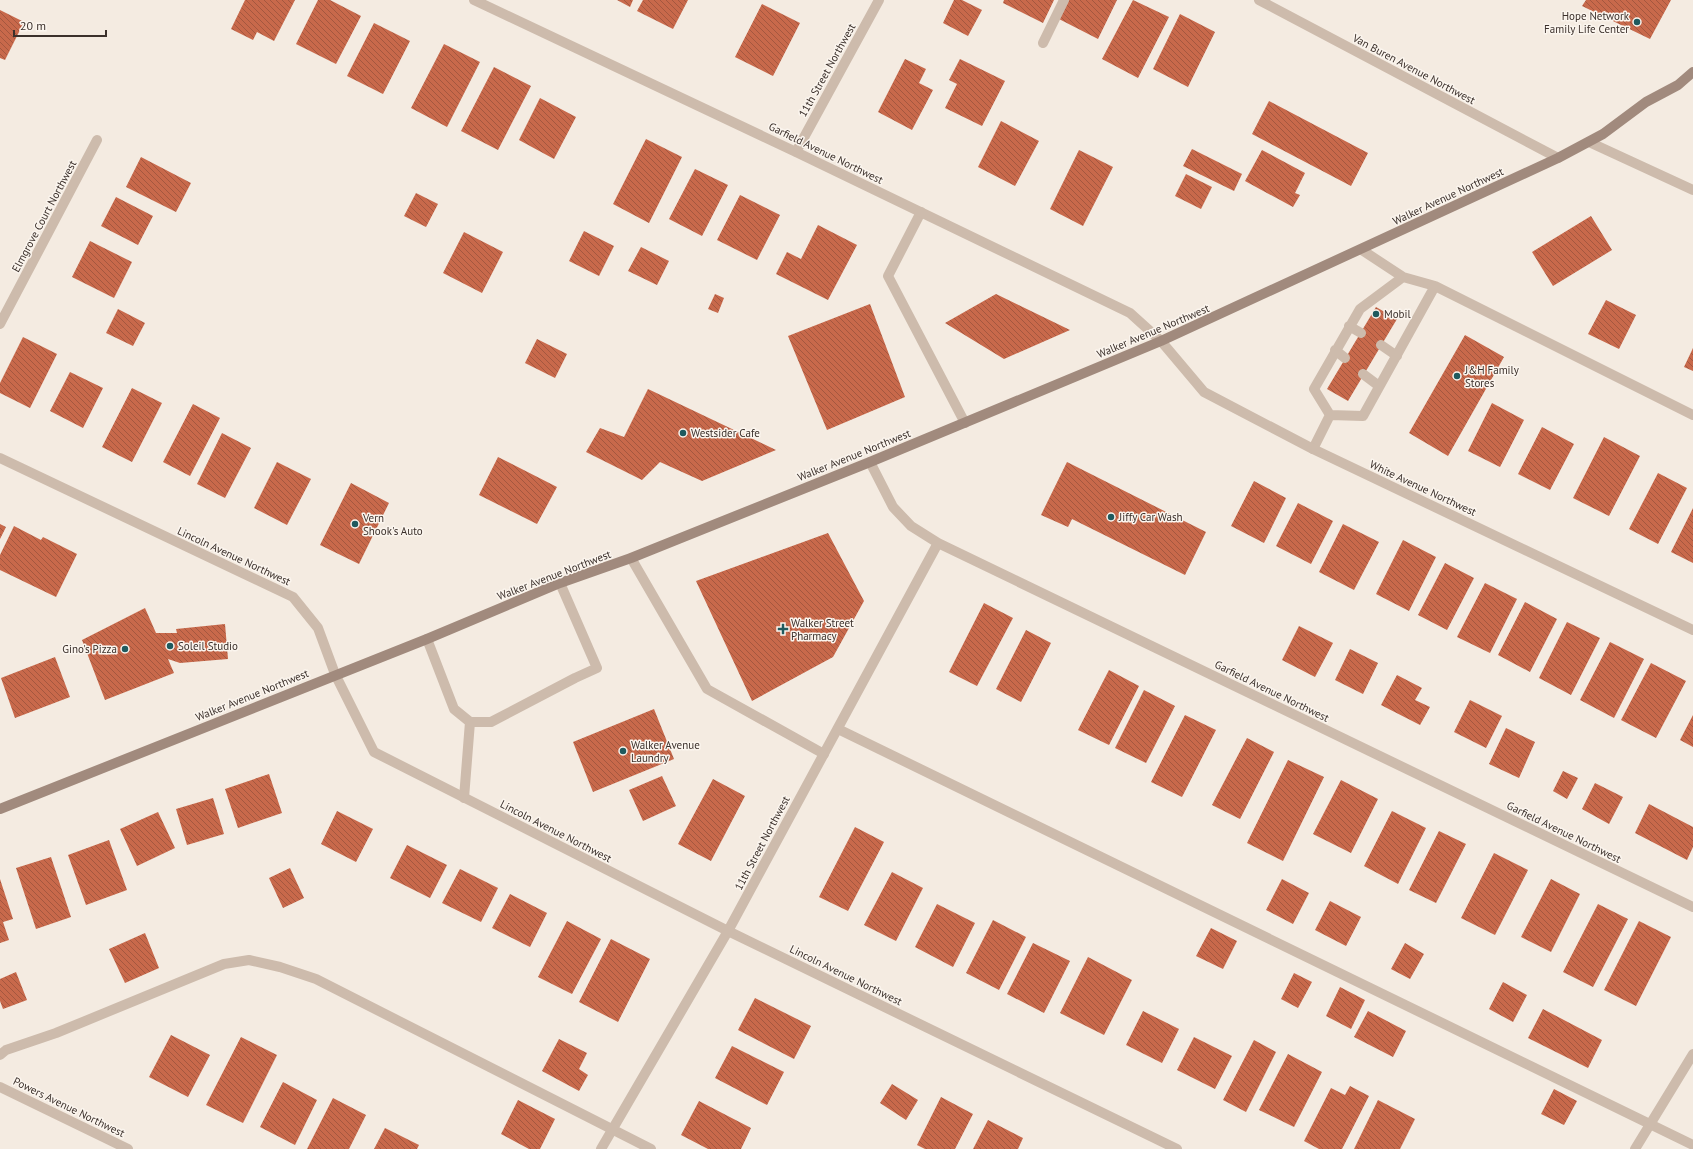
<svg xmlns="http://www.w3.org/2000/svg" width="1693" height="1149" font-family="'PT Sans',sans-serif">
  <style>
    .building { fill: url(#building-back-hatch) }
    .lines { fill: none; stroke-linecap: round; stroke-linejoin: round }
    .lane { stroke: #cdbbac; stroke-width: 10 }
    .street { stroke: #cdbbac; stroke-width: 10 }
    .secondary { stroke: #a18a7d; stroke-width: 10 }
    .poi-dot { fill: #1f5a5e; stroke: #fbf5ee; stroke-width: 1.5 }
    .labels { text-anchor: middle; stroke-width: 3; stroke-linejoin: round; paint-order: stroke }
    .poi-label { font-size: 11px; fill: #3b302b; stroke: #fbf5ee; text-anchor: start }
    .street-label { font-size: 11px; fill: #3b302b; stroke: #fbf5ee }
  </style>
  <defs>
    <pattern id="building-back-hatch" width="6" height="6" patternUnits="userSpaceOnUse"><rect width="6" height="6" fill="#c8694b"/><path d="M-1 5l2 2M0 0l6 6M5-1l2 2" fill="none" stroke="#a4573f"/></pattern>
  </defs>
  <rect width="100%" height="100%" fill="#f4ebe1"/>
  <path class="building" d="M245 0H295L274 41 257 32 253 40 231 29Z
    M318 0H330L361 16 336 64 296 44Z
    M617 0H633L630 7Z
    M643 0H688L673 29 637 11Z
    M954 0H962L982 10 968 36 943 23Z
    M1004 0H1054L1043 23 1003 3Z
    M1069 0H1117L1098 39 1059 19Z
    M1133 0 1169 17 1138 78 1102 59Z
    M1586 0H1671L1650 39 1582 6Z
    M762 4 800 23 773 76 735 57Z
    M0 10 24 22 5 60 0 58Z
    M1180 14 1215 32 1188 87 1153 69Z
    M374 23 410 41 383 94 347 76Z
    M444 44 480 62 447 127 411 108Z
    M905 59 926 69 919 83 933 90 912 130 878 112Z
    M960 59 1005 81 982 126 945 108 957 84 949 80Z
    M494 67 531 86 498 150 461 131Z
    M540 98 576 117 554 159 519 140Z
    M1269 101 1368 153 1351 186 1252 134Z
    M1001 121 1039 141 1015 186 978 167Z
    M646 139 682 157 649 223 613 204Z
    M1192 149 1242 174 1234 191 1183 166Z
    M1079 150 1113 167 1083 226 1050 209Z
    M1262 150 1305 173 1295 193 1300 195 1293 207 1245 181Z
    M141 157 191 183 176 212 126 187Z
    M695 169 728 185 702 236 669 219Z
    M1186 174 1212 187 1201 209 1175 196Z
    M416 193 438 204 426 227 404 216Z
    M740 195 780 215 757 260 717 240Z
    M116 197 153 216 138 245 101 226Z
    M1591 216 1612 250 1553 286 1532 252Z
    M818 225 857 245 828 300 776 274 787 252 801 259Z
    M584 231 614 246 599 276 569 261Z
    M464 232 503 252 482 293 443 273Z
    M90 241 132 262 114 298 72 277Z
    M641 247 669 261 657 285 628 271Z
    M715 294 724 298 718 313 708 309Z
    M996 294 1070 330 1004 359 945 323Z
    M1606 300 1636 315 1619 349 1588 334Z
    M870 304 905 397 827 430 788 336Z
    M1376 307 1397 319 1348 401 1327 389Z
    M118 309 145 323 133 346 106 333Z
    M1465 335 1504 357 1448 456 1409 433Z
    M23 337 57 354 30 408 0 393V383Z
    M537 339 567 354 555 378 525 363Z
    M1693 348V371L1684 367Z
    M70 372 103 388 83 428 50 411Z
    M132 388 162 403 132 462 102 447Z
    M648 389 776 450 702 481 660 462 642 480 586 452 600 428 624 437Z
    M1492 403 1524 420 1500 467 1468 451Z
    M193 404 220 418 190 476 163 462Z
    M1542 427 1574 444 1550 490 1518 474Z
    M222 433 251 448 225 498 197 484Z
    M1604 437 1640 456 1609 516 1573 498Z
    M498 457 557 487 537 524 479 495Z
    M277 462 311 479 287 525 254 508Z
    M1067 462 1206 532 1185 575 1072 519 1068 527 1041 515Z
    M1658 473 1687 488 1658 544 1629 529Z
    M1254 481 1286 498 1264 543 1231 526Z
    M351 483 389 503 359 564 320 545Z
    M1298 503 1333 521 1311 564 1276 546Z
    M1693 508V563L1671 552Z
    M0 524 6 527 0 539Z
    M1343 524 1379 542 1354 590 1319 572Z
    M14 526 41 540 43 537 77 554 56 597 0 570V555Z
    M828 533 864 601 833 657 752 701 696 581Z
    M1403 540 1436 557 1409 611 1376 594Z
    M1445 563 1474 578 1447 630 1418 615Z
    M1485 583 1517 599 1490 653 1457 637Z
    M1525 602 1557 619 1530 672 1498 655Z
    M984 603 1013 618 977 686 949 672Z
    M145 608 156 633H177L176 629 225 624 228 659 180 663 168 659 174 673 105 700 82 640Z
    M1567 622 1600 638 1571 695 1539 678Z
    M1299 626 1333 643 1315 677 1282 660Z
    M1026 630 1051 643 1021 702 996 689Z
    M1610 642 1644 659 1614 718 1580 700Z
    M1350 649 1378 663 1363 694 1335 680Z
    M55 657 70 697 15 718 1 678Z
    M1651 663 1686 681 1656 738 1621 720Z
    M1109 670 1139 686 1109 745 1078 730Z
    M1397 675 1422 688 1415 700 1430 707 1420 725 1381 705Z
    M1144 690 1175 706 1146 763 1115 748Z
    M1470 700 1502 716 1486 748 1454 732Z
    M654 709 674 759 593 792 573 742Z
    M1185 715 1216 730 1182 797 1151 782Z
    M1693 715V747L1680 740Z
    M1506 728 1535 742 1519 778 1489 764Z
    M1247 738 1274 752 1240 819 1212 805Z
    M1288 760 1324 777 1283 861 1247 843Z
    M1563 771 1578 778 1567 799 1553 791Z
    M269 774 282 813 238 828 225 789Z
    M662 776 676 806 643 821 629 790Z
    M713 779 745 796 711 861 678 844Z
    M1341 780 1378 799 1351 853 1313 834Z
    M1595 783 1623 797 1609 824 1582 809Z
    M213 798 224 834 187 845 176 809Z
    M1649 804 1693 827V847L1687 860 1635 833Z
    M337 811 373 829 356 862 321 844Z
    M1392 811 1426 828 1398 884 1364 866Z
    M158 812 175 848 137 866 120 829Z
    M855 827 884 842 848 911 819 897Z
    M1439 831 1466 844 1436 903 1409 890Z
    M109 840 127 890 86 905 68 855Z
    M407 845 447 865 430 898 390 878Z
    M1494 853 1528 870 1495 935 1461 918Z
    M51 857 71 917 36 929 16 868Z
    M290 868 304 898 283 908 269 878Z
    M460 869 498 888 481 922 442 903Z
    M892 872 923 888 896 941 864 925Z
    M0 879 13 919 3 922 9 940 0 943Z
    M1282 879 1309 893 1293 924 1266 910Z
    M1551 879 1580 894 1551 952 1521 937Z
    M510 894 547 913 530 947 492 928Z
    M1330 901 1361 917 1346 946 1315 930Z
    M937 904 975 923 953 967 915 947Z
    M1598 904 1628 919 1593 987 1563 972Z
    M993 920 1026 937 999 990 966 973Z
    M567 921 601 939 572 994 538 977Z
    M1639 921 1671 937 1636 1006 1604 990Z
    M1211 928 1237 941 1223 969 1196 956Z
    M145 933 159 968 125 983 109 949Z
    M611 939 650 959 618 1022 579 1002Z
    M1033 943 1070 961 1044 1013 1007 994Z
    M1405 943 1424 954 1410 979 1391 969Z
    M1088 957 1132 980 1104 1035 1060 1013Z
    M16 972 27 1000 3 1009 0 1001V979Z
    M1294 973 1312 982 1298 1008 1281 999Z
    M1503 982 1527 995 1513 1022 1489 1009Z
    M1340 987 1365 1000 1351 1029 1326 1016Z
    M755 998 811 1026 794 1059 738 1030Z
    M1543 1009 1602 1040 1588 1068 1528 1038Z
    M1143 1011 1179 1029 1162 1063 1126 1045Z
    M1368 1011 1406 1031 1393 1057 1354 1037Z
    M171 1035 210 1055 188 1097 149 1077Z
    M241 1037 277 1055 243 1123 206 1105Z
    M1194 1037 1232 1056 1215 1089 1177 1070Z
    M559 1039 587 1053 579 1069 588 1075 579 1091 542 1071Z
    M1254 1040 1276 1052 1246 1112 1223 1100Z
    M732 1046 784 1072 767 1105 715 1078Z
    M1288 1054 1322 1072 1294 1127 1259 1110Z
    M283 1082 317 1100 295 1145 260 1127Z
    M892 1084 918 1100 906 1120 880 1103Z
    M1350 1086 1369 1096 1342 1149H1319L1304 1141 1331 1088 1345 1095Z
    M1554 1089 1577 1101 1564 1125 1541 1114Z
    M941 1097 973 1114 955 1149H925L917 1145Z
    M333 1098 366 1115 349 1149H307Z
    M518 1100 555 1119 540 1149H529L501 1134Z
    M1378 1100 1415 1119 1400 1149H1354Z
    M699 1101 751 1128 741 1149H708L681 1135Z
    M988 1120 1023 1138 1018 1149H973Z
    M385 1128 419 1145 417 1149H374Z"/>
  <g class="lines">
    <path class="lane" d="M1043 43 1064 0
      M921 212 888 276 965 423
      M1362 250 1403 277 1435 286 1693 415
      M1349 326 1361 333
      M1381 345 1397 356
      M1335 350 1345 358
      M1363 374 1379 386
      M1330 415 1363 416 1435 286
      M1330 415 1314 389 1360 309 1403 277
      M1313 449 1330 415
      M631 558 707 689 824 754
      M427 639 454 709 470 722H491L575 678 597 668 560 583
      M838 729 1693 1145
      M464 798 470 722
      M0 1055 6 1050 56 1033 224 964 249 960 280 967 316 979 651 1149"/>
    <path class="street" d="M474 0 796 152 1130 313 1161 341 1204 392 1313 449 1693 630
      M1259 0 1558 158
      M1589 142 1693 190
      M796 152 879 0
      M0 324 97 140
      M0 458 293 597 318 628 335 674 374 752 728 931 1177 1149
      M870 462 893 507 911 526 938 543 1693 907
      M0 1087 128 1149
      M601 1149 728 931 938 543
      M1635 1149 1693 1054"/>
    <path class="secondary" d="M0 809 427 639 560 583 631 558 870 462 1161 341 1558 158 1603 134 1646 102 1678 85 1693 72"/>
  </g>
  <g class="poi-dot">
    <circle cx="1637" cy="22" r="4"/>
    <circle cx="1376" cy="314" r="4"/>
    <circle cx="1457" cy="376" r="4"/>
    <circle cx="683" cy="433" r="4"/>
    <circle cx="1111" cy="517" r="4"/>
    <circle cx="355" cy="524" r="4"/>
    <path d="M781 623h4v4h4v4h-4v4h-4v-4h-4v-4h4z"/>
    <circle cx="170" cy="646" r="4"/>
    <circle cx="125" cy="649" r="4"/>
    <circle cx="623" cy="751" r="4"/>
  </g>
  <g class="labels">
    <g class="poi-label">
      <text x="1629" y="20" text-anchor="end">Hope Network<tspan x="1629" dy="13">Family Life Center</tspan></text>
      <text x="1384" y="318">Mobil</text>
      <text x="1465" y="374">J&amp;H Family<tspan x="1465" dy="13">Stores</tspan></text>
      <text x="691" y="437">Westsider Cafe</text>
      <text x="1119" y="521">Jiffy Car Wash</text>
      <text x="363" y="522">Vern<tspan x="363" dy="13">Shook's Auto</tspan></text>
      <text x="791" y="627">Walker Street<tspan x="791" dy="13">Pharmacy</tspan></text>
      <text x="178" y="650">Soleil Studio</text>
      <text x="117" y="653" text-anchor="end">Gino's Pizza</text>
      <text x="631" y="749">Walker Avenue<tspan x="631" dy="13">Laundry</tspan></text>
    </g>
    <g class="street-label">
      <text transform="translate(1414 69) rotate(28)" y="4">Van Buren Avenue Northwest</text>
      <text transform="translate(827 70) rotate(-61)" y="4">11th Street Northwest</text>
      <text transform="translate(826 153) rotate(26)" y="4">Garfield Avenue Northwest</text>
      <text transform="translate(1448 196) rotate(-25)" y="4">Walker Avenue Northwest</text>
      <text transform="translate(44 216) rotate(-62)" y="4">Elmgrove Court Northwest</text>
      <text transform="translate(1153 331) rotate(-23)" y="4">Walker Avenue Northwest</text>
      <text transform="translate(854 455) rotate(-22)" y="4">Walker Avenue Northwest</text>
      <text transform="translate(1423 488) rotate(25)" y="4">White Avenue Northwest</text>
      <text transform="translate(234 556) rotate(25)" y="4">Lincoln Avenue Northwest</text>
      <text transform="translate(554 575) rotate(-21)" y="4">Walker Avenue Northwest</text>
      <text transform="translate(1272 691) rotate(26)" y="4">Garfield Avenue Northwest</text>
      <text transform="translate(252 695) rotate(-22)" y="4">Walker Avenue Northwest</text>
      <text transform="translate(556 831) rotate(27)" y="4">Lincoln Avenue Northwest</text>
      <text transform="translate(1564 832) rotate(26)" y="4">Garfield Avenue Northwest</text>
      <text transform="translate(762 843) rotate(-62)" y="4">11th Street Northwest</text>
      <text transform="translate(846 975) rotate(26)" y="4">Lincoln Avenue Northwest</text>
      <text transform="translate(69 1107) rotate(26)" y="4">Powers Avenue Northwest</text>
    </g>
  </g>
  <path d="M14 30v6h92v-6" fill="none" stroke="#3b302b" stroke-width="2"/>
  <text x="20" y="30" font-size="12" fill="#3b302b" stroke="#fbf5ee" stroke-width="3" paint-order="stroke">20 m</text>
</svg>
